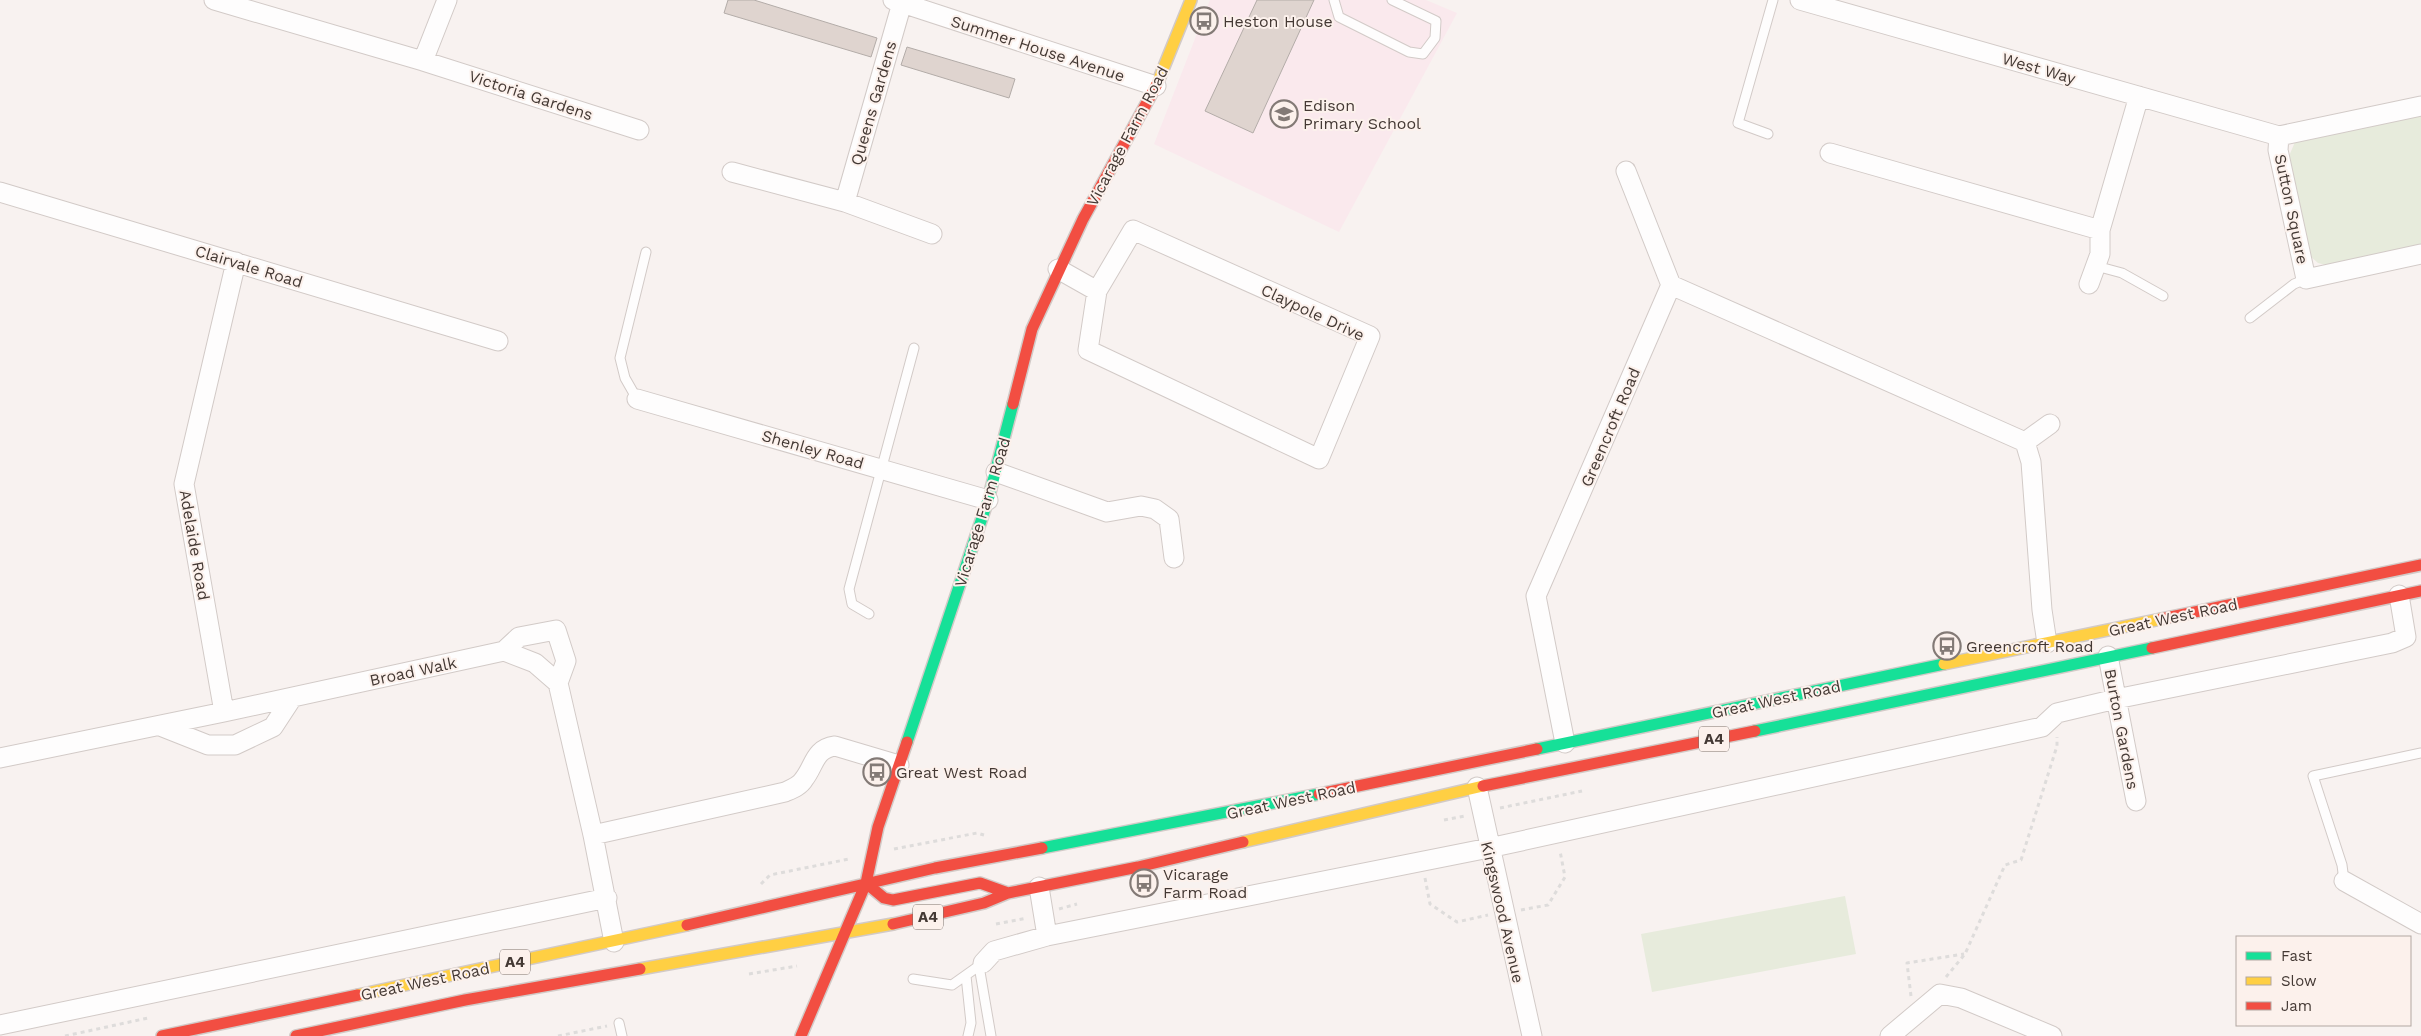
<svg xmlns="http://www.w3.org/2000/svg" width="2421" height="1036" font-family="'Work Sans',sans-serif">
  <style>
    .education { fill: #fae9ed }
    .green { fill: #e7ebdc }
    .building { fill: #dfd4cf; stroke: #b3aca8 }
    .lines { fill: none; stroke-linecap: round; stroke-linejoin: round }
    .lane-casing { stroke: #d2cac7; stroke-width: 11 }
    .street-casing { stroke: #d2cac7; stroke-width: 21 }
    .fast-casing { stroke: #d2cac7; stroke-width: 14 }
    .slow-casing { stroke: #d2cac7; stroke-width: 14 }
    .jam-casing { stroke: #d2cac7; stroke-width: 14 }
    .path { stroke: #dedcdb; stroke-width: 3; stroke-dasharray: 4 4; stroke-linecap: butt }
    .lane { stroke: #fefdfd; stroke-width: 9 }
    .street { stroke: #fefdfd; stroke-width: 19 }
    .fast { stroke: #16e098; stroke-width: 11 }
    .slow { stroke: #ffcf43; stroke-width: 11 }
    .jam { stroke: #f24e42; stroke-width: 11 }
    .labels { text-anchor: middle; stroke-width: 4; stroke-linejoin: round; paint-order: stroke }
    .shield { fill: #fcf1ec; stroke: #7b706b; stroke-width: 1 }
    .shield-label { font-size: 15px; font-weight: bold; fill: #443934 }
    .poi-label { font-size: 16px; fill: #443934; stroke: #fcf1ec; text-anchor: start }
    .street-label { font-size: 16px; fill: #443934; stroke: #fcf1ec }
  </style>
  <rect width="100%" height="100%" fill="#f8f2f0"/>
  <path class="education" d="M1210 0H1426L1457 13 1339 232 1154 144Z"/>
  <path class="green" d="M2421 113V244L2326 265 2318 263 2310 256 2289 156 2295 142Z
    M1845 896 1856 954 1652 992 1641 934Z"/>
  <path class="building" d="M728 0H754L877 38 871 57 724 13Z
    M1257 0H1314L1253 133 1205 111Z
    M907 47 1015 79 1009 98 901 65Z"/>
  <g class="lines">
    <g class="lane-casing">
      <path id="lane" d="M1334 0 1339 17 1409 52 1423 54 1435 38 1436 21 1392 0
        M1768 134 1738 123 1773 0
        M2096 266 2122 273 2163 296
        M2250 318 2294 284 2306 279
        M637 399 625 378 620 358 646 252
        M869 614 852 604 849 589 914 348
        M2344 881 2342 865 2313 776 2421 753
        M979 966 991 1036
        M966 976 971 1023 968 1036
        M913 979 952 985 983 963
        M619 1023 622 1036"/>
    </g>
    <g class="street-casing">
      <path id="street" d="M214 0 423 61 447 0
        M893 0 1156 86
        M1800 0 2279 136 2421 106
        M902 3 845 202 932 234
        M423 61 639 130
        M2279 136 2278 150 2306 279 2421 254
        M1830 153 2100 230
        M732 172 845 202
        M0 192 498 341
        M1058 269 1097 291 1133 230 1370 336 1319 459 1088 350 1097 291
        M2089 284 2100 254V230L2139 96
        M1671 285 2025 442 2050 424
        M637 399 988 500
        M2025 442 2031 462 2042 610 2047 643
        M996 472 1107 512 1141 506 1155 509 1169 519 1174 558
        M504 651 519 637 556 630 566 661 558 683
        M2108 656 2136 801
        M224 712 184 484 236 262
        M160 726 208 745H235L273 727 292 698
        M1565 743 1536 596 1671 285 1626 171
        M0 758 224 712 504 651 535 663 558 683 593 835 614 942
        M1477 787 1532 1036
        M593 835 785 792C792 789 800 786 804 779 815 765 814 749 835 746L899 765
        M2344 881 2421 924
        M1039 887 1047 936
        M983 963 994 951 1047 936 1489 848 2042 727 2057 713 2116 699 2392 643 2406 637 2399 595
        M0 1025 607 898
        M1890 1036 1940 994 1961 998 2052 1036"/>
    </g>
    <g class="fast-casing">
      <path id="fast" d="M1755 731 2152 648
        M907 742 988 500 1013 404
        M1537 749 1944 664
        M1042 848 1319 794"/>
    </g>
    <g class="slow-casing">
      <path id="slow" d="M1157 84 1191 0
        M1944 664 2161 619
        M1243 842 1483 786
        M640 969 893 924
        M358 995 687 925"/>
    </g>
    <g class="jam-casing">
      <path id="jam" d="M1013 404 1032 329 1083 219 1157 84
        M2161 619 2421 565
        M2152 648 2421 591
        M1483 786 1755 731
        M1319 794 1537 749
        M866 883 884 898 893 900 980 883 1008 893
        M893 924 984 903 1008 893 1138 867 1243 842
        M687 925 935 868 1042 848
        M162 1036 358 995
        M296 1036 465 1000 640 969
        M801 1036 866 883 878 827 907 742"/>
    </g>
    <path class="path" d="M1500 808 1582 791
      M1444 820 1465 816
      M894 849 977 833 984 835
      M1425 878 1430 904 1457 922 1488 915
      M761 884 770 875 849 859
      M1059 909 1077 904
      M1521 910 1548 905 1565 877 1560 851
      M996 924 1027 918
      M749 974 797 966
      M1946 977 1965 954 2005 865 2021 860 2057 746V737
      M1911 996 1907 963 1964 954
      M65 1036 148 1018
      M558 1036 607 1026"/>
    <use href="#lane" class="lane"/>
    <use href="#street" class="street"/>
    <use href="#fast" class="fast"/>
    <use href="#slow" class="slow"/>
    <use href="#jam" class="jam"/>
  </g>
  <defs>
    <g id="bus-ring" transform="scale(1.4375)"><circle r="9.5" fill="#fcf1ec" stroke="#837a76" stroke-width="1.5"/><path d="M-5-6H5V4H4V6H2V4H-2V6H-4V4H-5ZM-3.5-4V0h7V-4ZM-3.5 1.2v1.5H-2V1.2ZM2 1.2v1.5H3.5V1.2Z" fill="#837a76"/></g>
    <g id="school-ring" transform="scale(1.4375)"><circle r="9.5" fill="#fcf1ec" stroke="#837a76" stroke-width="1.5"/><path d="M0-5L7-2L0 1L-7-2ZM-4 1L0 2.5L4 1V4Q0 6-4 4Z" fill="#837a76"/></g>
  </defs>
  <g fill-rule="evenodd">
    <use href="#bus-ring" x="1204" y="21"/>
    <use href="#school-ring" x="1284" y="114"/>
    <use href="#bus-ring" x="1947" y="646"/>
    <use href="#bus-ring" x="877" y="772"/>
    <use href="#bus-ring" x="1144" y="883"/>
  </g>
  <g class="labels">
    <g class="shield">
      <rect x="1699" y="726.5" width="30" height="25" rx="4"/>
      <rect x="913" y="904.5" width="30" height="25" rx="4"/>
      <rect x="500" y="949.5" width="30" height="25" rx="4"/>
    </g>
    <g class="shield-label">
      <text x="1714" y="744">A4</text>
      <text x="928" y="922">A4</text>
      <text x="515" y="967">A4</text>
    </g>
    <g class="poi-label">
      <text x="1223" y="27">Heston House</text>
      <text x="1303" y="111">Edison<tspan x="1303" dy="18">Primary School</tspan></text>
      <text x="1966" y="652">Greencroft Road</text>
      <text x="896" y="778">Great West Road</text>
      <text x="1163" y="880">Vicarage<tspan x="1163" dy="18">Farm Road</tspan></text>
    </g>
    <g class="street-label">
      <text transform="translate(1038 48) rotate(18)" y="6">Summer House Avenue</text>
      <text transform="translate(2039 68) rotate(16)" y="6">West Way</text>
      <text transform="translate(531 95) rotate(18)" y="6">Victoria Gardens</text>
      <text transform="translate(873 103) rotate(-74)" y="6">Queens Gardens</text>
      <text transform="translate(1127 136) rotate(-62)" y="6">Vicarage Farm Road</text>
      <text transform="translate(2292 209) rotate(78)" y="6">Sutton Square</text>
      <text transform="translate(249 266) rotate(17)" y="6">Clairvale Road</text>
      <text transform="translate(1313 312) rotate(25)" y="6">Claypole Drive</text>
      <text transform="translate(1610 427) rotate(-67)" y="6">Greencroft Road</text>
      <text transform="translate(813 449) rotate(16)" y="6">Shenley Road</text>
      <text transform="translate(982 512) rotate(-73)" y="6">Vicarage Farm Road</text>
      <text transform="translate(195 545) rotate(80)" y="6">Adelaide Road</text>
      <text transform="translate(2173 617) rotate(-12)" y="6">Great West Road</text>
      <text transform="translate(413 671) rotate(-12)" y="6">Broad Walk</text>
      <text transform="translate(1776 699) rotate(-12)" y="6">Great West Road</text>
      <text transform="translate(2122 729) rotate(79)" y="6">Burton Gardens</text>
      <text transform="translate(1291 800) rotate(-12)" y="6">Great West Road</text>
      <text transform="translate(1503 912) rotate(77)" y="6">Kingswood Avenue</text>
      <text transform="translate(425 981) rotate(-12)" y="6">Great West Road</text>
    </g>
  </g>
  <rect x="2236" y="936" width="175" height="90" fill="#fcf1ec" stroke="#b2a7a2"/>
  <rect x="2246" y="952" width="25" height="8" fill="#16e098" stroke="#b2a7a2"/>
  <text x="2281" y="961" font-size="15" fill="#443934">Fast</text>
  <rect x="2246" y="977" width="25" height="8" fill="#ffcf43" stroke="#b2a7a2"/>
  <text x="2281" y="986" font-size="15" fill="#443934">Slow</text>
  <rect x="2246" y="1002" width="25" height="8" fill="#f24e42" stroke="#b2a7a2"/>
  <text x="2281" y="1011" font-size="15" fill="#443934">Jam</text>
</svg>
